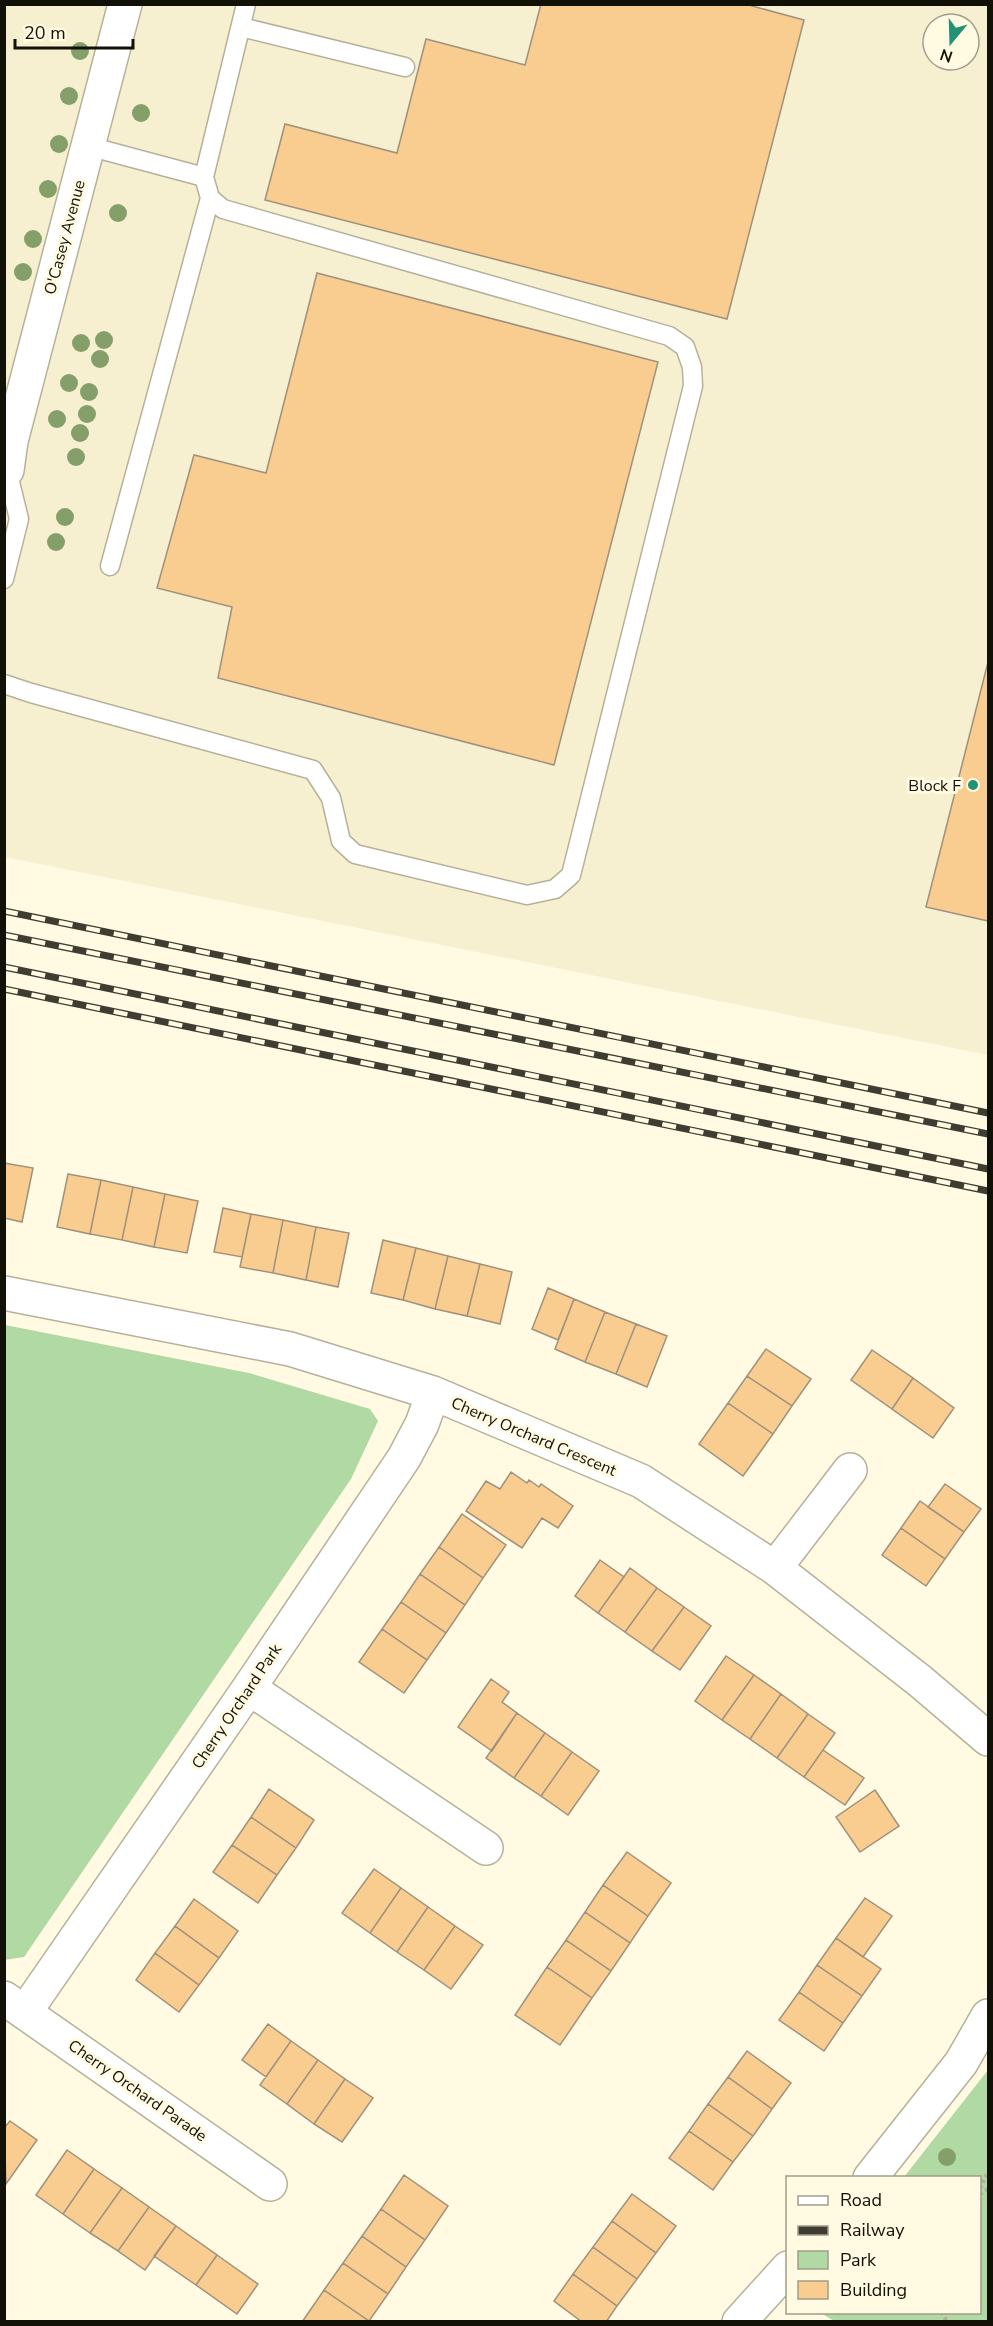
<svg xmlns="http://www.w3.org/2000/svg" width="993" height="2326" font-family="'Nunito Sans',sans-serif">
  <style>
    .built { fill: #f7f0d0; fill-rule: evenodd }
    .green { fill: #b0d9a3 }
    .building { fill: #f9cc8f; stroke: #9f917d; stroke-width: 1.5 }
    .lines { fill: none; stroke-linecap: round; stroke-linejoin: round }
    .lane-casing { stroke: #b6b19a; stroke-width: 21 }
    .street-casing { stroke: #b6b19a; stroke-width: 36 }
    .path { stroke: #b1ad9a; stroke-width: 4; stroke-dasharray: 3 3; stroke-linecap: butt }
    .lane { stroke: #fff; stroke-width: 18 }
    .street { stroke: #fff; stroke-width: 33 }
    .rail-casing { stroke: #3f3d31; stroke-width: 7 }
    .rail { stroke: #fffae1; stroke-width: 4.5; stroke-dasharray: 14; stroke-linecap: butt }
    .tree { fill: #859f6b }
    .poi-dot { fill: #219273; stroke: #fffae1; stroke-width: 2 }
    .labels { text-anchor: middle; stroke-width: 6; stroke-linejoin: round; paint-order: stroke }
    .street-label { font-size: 16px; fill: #121108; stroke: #fffae1 }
    .poi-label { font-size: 16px; fill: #121108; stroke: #fffae1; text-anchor: end }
  </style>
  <rect width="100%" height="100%" fill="#fffae1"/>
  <path class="built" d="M4 5H988V1055L5 857ZM933 24H969V60H933Z"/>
  <path class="green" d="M5 1325 249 1373 370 1409 378 1421 351 1479 24 1957 4 1960Z
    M988 2070V2321H834L821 2313 980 2312V2178L904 2177Z"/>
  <path class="building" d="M541 4H745L804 20 727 319 265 200 285 124 397 153 426 39 525 65Z
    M317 273 658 362 554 765 218 678 232 607 157 588 194 455 266 473Z
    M988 662V921L926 907Z
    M4 1163 33 1168 22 1222 4 1218Z
    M68 1174 101 1180 90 1234 57 1227Z
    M101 1180 133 1187 122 1240 90 1234Z
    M133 1187 165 1194 154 1247 122 1240Z
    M165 1194 198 1201 187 1253 154 1247Z
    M223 1208 251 1214 242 1257 214 1252Z
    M251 1214 283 1220 273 1273 240 1267Z
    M283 1220 316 1227 306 1280 273 1273Z
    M316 1227 349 1233 338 1287 306 1280Z
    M383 1240 416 1248 403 1300 371 1293Z
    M416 1248 448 1256 435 1309 403 1300Z
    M448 1256 480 1264 467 1316 435 1309Z
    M480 1264 512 1272 500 1324 467 1316Z
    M548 1288 574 1299 558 1340 532 1329Z
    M574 1299 605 1312 585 1362 555 1349Z
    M605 1312 636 1324 616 1374 585 1362Z
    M636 1324 667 1336 647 1387 616 1374Z
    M766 1349 811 1379 792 1406 747 1376Z
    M872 1350 913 1378 892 1409 851 1380Z
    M747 1376 792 1406 773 1434 728 1403Z
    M913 1378 954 1408 933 1438 892 1409Z
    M728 1403 773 1434 743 1476 699 1444Z
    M511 1472 527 1483 529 1480 539 1487 541 1484 573 1506 558 1528 542 1518 522 1548 466 1511 486 1481 500 1489Z
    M945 1484 981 1509 964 1532 928 1507Z
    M920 1501 964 1532 945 1559 901 1528Z
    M462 1514 506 1545 483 1578 439 1547Z
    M901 1528 945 1559 926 1586 882 1555Z
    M439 1547 483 1578 465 1605 420 1574Z
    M600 1560 624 1577 598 1613 575 1596Z
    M630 1568 657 1588 625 1632 598 1613Z
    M420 1574 465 1605 446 1633 401 1602Z
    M657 1588 684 1607 652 1651 625 1632Z
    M401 1602 446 1633 427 1660 382 1629Z
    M684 1607 711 1626 680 1670 652 1651Z
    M382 1629 427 1660 404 1693 359 1662Z
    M726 1656 754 1675 722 1720 695 1701Z
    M754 1675 781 1694 750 1739 722 1720Z
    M491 1679 509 1692 502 1702 517 1713 492 1751 458 1727Z
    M781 1694 808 1714 777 1758 750 1739Z
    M517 1713 545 1733 514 1778 486 1758Z
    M808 1714 835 1733 804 1777 777 1758Z
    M545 1733 572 1752 541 1796 514 1778Z
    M823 1750 864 1778 845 1805 804 1777Z
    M572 1752 599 1771 568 1815 541 1796Z
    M269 1789 314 1820 296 1848 251 1817Z
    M875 1790 899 1826 860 1852 836 1817Z
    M251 1817 296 1848 277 1875 232 1845Z
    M232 1845 277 1875 258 1903 213 1872Z
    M627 1852 671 1883 648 1916 603 1885Z
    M374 1869 401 1888 370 1933 342 1913Z
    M603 1885 648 1916 630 1943 585 1912Z
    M401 1888 428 1907 397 1952 370 1933Z
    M865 1898 892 1916 863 1957 836 1938Z
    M194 1899 238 1931 219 1958 175 1926Z
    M428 1907 455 1926 424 1970 397 1952Z
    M585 1912 630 1943 611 1971 566 1940Z
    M175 1926 219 1958 199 1985 155 1953Z
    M455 1926 483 1945 451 1989 424 1970Z
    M836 1938 881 1969 862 1996 817 1965Z
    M566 1940 611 1971 592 1998 547 1967Z
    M155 1953 199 1985 179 2012 136 1980Z
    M817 1965 862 1996 843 2023 799 1992Z
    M547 1967 592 1998 560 2045 515 2015Z
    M799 1992 843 2023 824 2051 779 2020Z
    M268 2024 291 2041 266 2077 242 2060Z
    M291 2041 318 2060 287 2104 260 2085Z
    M747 2051 791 2083 772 2109 728 2077Z
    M318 2060 345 2079 314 2124 287 2104Z
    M728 2077 772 2109 753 2136 708 2104Z
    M345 2079 373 2098 342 2142 314 2124Z
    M708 2104 753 2136 733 2162 689 2131Z
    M10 2121 37 2140 6 2184 4 2128Z
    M689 2131 733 2162 713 2190 669 2158Z
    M67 2150 94 2169 63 2214 36 2195Z
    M94 2169 122 2188 90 2233 63 2214Z
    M404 2175 448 2206 425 2240 381 2209Z
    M122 2188 149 2207 118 2251 90 2233Z
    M632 2194 676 2226 656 2253 612 2221Z
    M149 2207 176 2226 145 2270 118 2251Z
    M381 2209 425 2240 406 2267 362 2236Z
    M612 2221 656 2253 637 2279 593 2247Z
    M176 2226 217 2255 196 2285 154 2256Z
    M362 2236 406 2267 388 2294 343 2263Z
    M593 2247 637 2279 617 2306 573 2274Z
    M217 2255 258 2284 237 2314 196 2285Z
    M343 2263 388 2294 369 2321 324 2290Z
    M573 2274 617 2306 606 2322H582L554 2301Z
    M324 2290 369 2321 302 2322Z"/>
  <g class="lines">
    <g class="lane-casing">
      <path id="lane" d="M241 27 405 67
        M88 146 204 177
        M110 566 210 198
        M4 579 19 519 7 470
        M4 684 31 693 313 770 331 798 341 841 355 854 527 895 555 889 571 875 693 386 692 367 685 347 669 336 223 209 210 198 204 177 246 4"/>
    </g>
    <g class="street-casing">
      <path id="street" d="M7 470 11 441 125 4
        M4 1293 290 1349 433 1393 641 1481 775 1568 920 1681 988 1739
        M775 1568 850 1470
        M249 1688 486 1848
        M4 1998 270 2184
        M25 2012 249 1688 404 1458 422 1424 433 1393
        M870 2178 961 2063 988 2016
        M739 2322 788 2268"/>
    </g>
    <path class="path" d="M980 2188 988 2172
      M980 2194 988 2189
      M942 2312 947 2322
      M838 2314 840 2312"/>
    <use href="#lane" class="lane"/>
    <use href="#street" class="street"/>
    <g class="rail-casing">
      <path id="rail" d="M4 911 988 1113
        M4 935 988 1134
        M4 967 988 1169
        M4 989 988 1191"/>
    </g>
    <use href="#rail" class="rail"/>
  </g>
  <g class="tree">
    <circle cx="80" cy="51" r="9"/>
    <circle cx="69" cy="96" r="9"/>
    <circle cx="141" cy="113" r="9"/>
    <circle cx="59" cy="144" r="9"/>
    <circle cx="48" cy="189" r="9"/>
    <circle cx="118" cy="213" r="9"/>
    <circle cx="33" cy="239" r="9"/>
    <circle cx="23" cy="272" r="9"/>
    <circle cx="104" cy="340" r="9"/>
    <circle cx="81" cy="343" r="9"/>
    <circle cx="100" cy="359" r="9"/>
    <circle cx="69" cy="383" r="9"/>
    <circle cx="89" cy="392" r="9"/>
    <circle cx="87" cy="414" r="9"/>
    <circle cx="57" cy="419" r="9"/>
    <circle cx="80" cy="433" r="9"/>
    <circle cx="76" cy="457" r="9"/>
    <circle cx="65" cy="517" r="9"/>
    <circle cx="56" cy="542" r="9"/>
    <circle cx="947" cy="2157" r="9"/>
  </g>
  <circle class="poi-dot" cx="973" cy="785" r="6"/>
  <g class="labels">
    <g class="street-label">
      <text transform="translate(64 237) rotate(-75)" y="6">O'Casey Avenue</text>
      <text transform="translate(534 1436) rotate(23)" y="6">Cherry Orchard Crescent</text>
      <text transform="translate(236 1706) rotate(-56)" y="6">Cherry Orchard Park</text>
      <text transform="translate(138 2090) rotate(35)" y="6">Cherry Orchard Parade</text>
    </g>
    <g class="poi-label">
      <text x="961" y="791">Block F</text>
    </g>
  </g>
  <rect width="993" height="2326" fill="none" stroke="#121108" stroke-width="12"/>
  <rect x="786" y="2176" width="195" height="138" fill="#fffae1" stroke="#a09d8a" stroke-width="1.5"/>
  <rect x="798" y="2196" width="30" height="9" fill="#ffffff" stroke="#a09d8a" stroke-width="1.5"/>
  <text x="840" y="2206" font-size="18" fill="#121108">Road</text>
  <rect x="798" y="2226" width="30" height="9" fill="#3f3d31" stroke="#a09d8a" stroke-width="1.5"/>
  <text x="840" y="2236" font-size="18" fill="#121108">Railway</text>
  <rect x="798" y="2251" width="30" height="18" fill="#b0d9a3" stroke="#a09d8a" stroke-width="1.5"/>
  <text x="840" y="2266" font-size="18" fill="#121108">Park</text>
  <rect x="798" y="2281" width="30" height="18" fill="#f9cc8f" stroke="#a09d8a" stroke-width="1.5"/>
  <text x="840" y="2296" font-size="18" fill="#121108">Building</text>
  <g transform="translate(951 42) rotate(199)"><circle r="28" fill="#fffae1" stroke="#a09d8a" stroke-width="1.5"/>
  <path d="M0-4.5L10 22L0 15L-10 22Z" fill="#219273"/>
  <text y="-9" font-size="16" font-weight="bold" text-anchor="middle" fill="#121108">N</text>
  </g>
  <path d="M15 39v9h118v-9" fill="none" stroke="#121108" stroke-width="3"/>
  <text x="24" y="39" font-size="18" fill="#121108" stroke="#fffae1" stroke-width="4.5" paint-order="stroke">20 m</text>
</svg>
